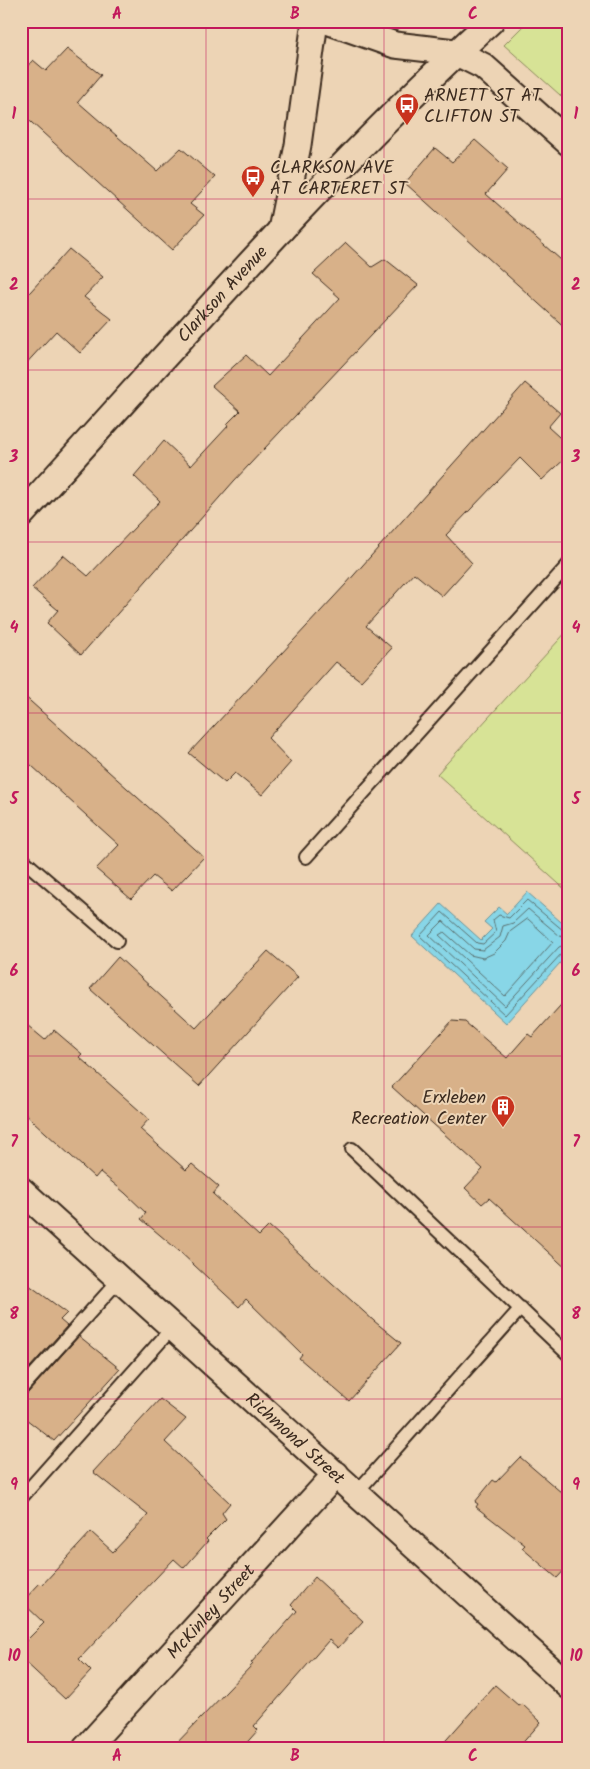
<svg xmlns="http://www.w3.org/2000/svg" width="590" height="1769" font-family="Kalam,sans-serif">
  <style>
    .green { fill: #d7e396; stroke: #89865a }
    .water { fill: #88d6e7; stroke: #699197 }
    .lines { fill: none; stroke-linecap: round; stroke-linejoin: round }
    .shore { stroke: #5a6f6e; stroke-width: 1 }
    .building { fill: #d8b189; stroke: #3b2a1e }
    .lane-casing { stroke: #3b2a1e; stroke-width: 16 }
    .street-casing { stroke: #3b2a1e; stroke-width: 29 }
    .lane { stroke: #edd4b5; stroke-width: 12 }
    .street { stroke: #edd4b5; stroke-width: 25 }
    .grid { fill: none; stroke: #c2185b; stroke-width: 1; stroke-opacity: 0.55 }
    .labels { text-anchor: middle; stroke-width: 4; stroke-linejoin: round; paint-order: stroke }
    .poi-label { font-size: 18px; fill: #3b2a1e; stroke: #edd4b5; text-anchor: start }
    .street-label { font-size: 18px; fill: #3b2a1e; stroke: #edd4b5 }
    .neatline { fill: none; stroke: #c2185b; stroke-width: 2 }
    .grid-label { font-size: 16px; text-anchor: middle; font-weight: bold; fill: #c2185b }
  </style>
  <rect width="100%" height="100%" fill="#edd4b5"/>
  <filter id="ink" filterUnits="userSpaceOnUse"><feTurbulence type="fractalNoise" baseFrequency=".02" numOctaves="2"/><feDisplacementMap in="SourceGraphic" scale="10" xChannelSelector="R" yChannelSelector="G"/><feConvolveMatrix kernelMatrix="1 2 1 2 8 2 1 2 1" color-interpolation-filters="sRGB"/></filter>
  <g filter="url(#ink)">
    <path class="green" d="M528 21H569V103L504 45Z
      M569 629V893L437 774Z"/>
    <path class="water" d="M527 892 569 929V953L506 1023 412 936 441 904 481 940 492 929 484 922 499 907 507 914Z"/>
    <g class="lines">
      <path class="shore" d="M528 919 553 942 505 996 439 935 444 932 470 955 483 958 494 953 506 941 510 932Z
        M569 932 564 931 527 900 509 918 499 915 493 920 496 932 483 944 477 943 442 912 420 936 505 1015 563 952 569 950
        M569 939 560 936 528 909 513 923 503 926 500 937 483 950 474 949 443 921 429 935 505 1006 559 947 569 943"/>
    </g>
    <path class="building" d="M67 49 101 75 78 102 157 171 181 148 215 177 190 204 204 215 172 250 21 113V73L33 60 46 71Z
      M475 140 508 169 486 194 569 267V331L405 183 435 148 452 162Z
      M346 243 372 267 385 259 418 285 234 481 81 655 47 623 58 610 32 588 63 555 88 576 160 501 134 476 164 441 191 466 229 425 227 424 240 411 212 386 246 355 268 376 340 298 313 274Z
      M69 249 103 277 84 297 112 319 80 353 56 331 21 369V302Z
      M525 383 560 413 548 427 569 446V455L542 480 520 458 446 535 472 563 442 596 414 573 366 626 392 648 361 681 336 662 268 738 291 762 262 795 235 773 225 783 189 753 346 584Z
      M21 693 204 857 172 891 153 876 131 899 96 869 119 845 21 756Z
      M268 951 298 977 199 1086 90 989 118 957 196 1028Z
      M569 996V1271L489 1198 482 1204 465 1188 483 1169 392 1087 452 1021 465 1022 507 1058 528 1034 532 1037Z
      M21 1020 45 1040 54 1030 82 1054 79 1057 149 1119 140 1129 186 1170 192 1164 219 1187 213 1194 235 1214 259 1236 269 1226 374 1321 401 1343 349 1401 299 1358 302 1354 246 1299 239 1307 179 1251 141 1219 146 1213 125 1193 100 1172 95 1178 21 1110Z
      M21 1279 67 1313 60 1320 67 1326 21 1377Z
      M79 1336 120 1369 54 1441 21 1415V1397L27 1394Z
      M160 1399 186 1419 165 1442 230 1503 222 1513 226 1519 206 1539 208 1541 184 1568 174 1559 79 1659 91 1671 65 1699 21 1658V1646L44 1623 22 1602 40 1583 42 1585 91 1532 113 1552 148 1515 93 1472Z
      M520 1457 569 1499V1565L557 1578 522 1548 525 1545 476 1507 478 1504 475 1502 493 1480 496 1482Z
      M315 1577 363 1621 338 1648 329 1640 254 1726 258 1730 242 1748H172L253 1664 251 1663 297 1611 291 1605Z
      M495 1685 519 1706 522 1704 541 1722 518 1748H439Z"/>
    <g class="lines">
      <g class="lane-casing">
        <path id="lane" d="M306 857 569 564
          M21 858 117 941
          M352 1149 569 1355
          M21 1389 120 1279
          M356 1493 521 1308
          M21 1498 173 1327"/>
      </g>
      <g class="street-casing">
        <g id="street">
          <path d="M327 21 395 45 455 52 483 66 569 143"/>
          <path d="M281 230 298 145 315 21"/>
          <path id="s1" d="M21 515C174 348 323 174 491 21"/>
          <path id="s2" d="M21 1190 569 1686"/>
          <path id="s3" d="M86 1748 336 1474"/>
        </g>
      </g>
      <use href="#lane" class="lane"/>
      <use href="#street" class="street"/>
    </g>
  </g>
  <path class="grid" d="M206 21V1748M384 21V1748M21 199H569M21 370H569M21 542H569M21 713H569M21 884H569M21 1056H569M21 1227H569M21 1399H569M21 1570H569"/>
  <defs>
    <g id="bus-pin" transform="scale(1.25)"><path d="M0 17L-7.5 6A9.5 9.5 0 1 1 7.5 6Z" fill="#c8321e" stroke="#edd4b5"/><path d="M-5-6H5V4H4V6H2V4H-2V6H-4V4H-5ZM-3.5-4V0h7V-4ZM-3.5 1.2v1.5H-2V1.2ZM2 1.2v1.5H3.5V1.2Z" fill="#fff"/></g>
    <g id="building-pin" transform="scale(1.25)"><path d="M0 17L-7.5 6A9.5 9.5 0 1 1 7.5 6Z" fill="#c8321e" stroke="#edd4b5"/><path d="M-4-6H4V6H1V3H-1V6H-4ZM-2.5-4.3h1.7v1.8h-1.7ZM.8-4.3h1.7v1.8H.8ZM-2.5-1h1.7V.8h-1.7ZM.8-1h1.7V.8H.8Z" fill="#fff"/></g>
  </defs>
  <g fill-rule="evenodd">
    <use href="#bus-pin" x="407" y="105"/>
    <use href="#bus-pin" x="253" y="177"/>
    <use href="#building-pin" x="503" y="1107"/>
  </g>
  <g class="labels">
    <g class="poi-label">
      <text x="424" y="101">ARNETT ST AT<tspan x="424" dy="21">CLIFTON ST</tspan></text>
      <text x="270" y="173">CLARKSON AVE<tspan x="270" dy="21">AT CARTERET ST</tspan></text>
      <text x="486" y="1103" text-anchor="end">Erxleben<tspan x="486" dy="21">Recreation Center</tspan></text>
    </g>
    <g class="street-label">
      <text dy="6" stroke="none"><textPath href="#s1" startOffset="299">Clarkson Avenue</textPath></text>
      <text dy="6" stroke="none"><textPath href="#s2" startOffset="370">Richmond Street</textPath></text>
      <text dy="6" stroke="none"><textPath href="#s3" startOffset="185">McKinley Street</textPath></text>
    </g>
  </g>
  <rect width="590" height="1769" fill="none" stroke="#edd4b5" stroke-width="55"/>
  <rect x="28" y="28" width="534" height="1714" class="neatline"/>
  <g class="grid-label">
    <text x="117" y="19">A</text>
    <text x="295" y="19">B</text>
    <text x="473" y="19">C</text>
    <text x="14" y="119">1</text>
    <text x="576" y="119">1</text>
    <text x="14" y="290">2</text>
    <text x="576" y="290">2</text>
    <text x="14" y="462">3</text>
    <text x="576" y="462">3</text>
    <text x="14" y="633">4</text>
    <text x="576" y="633">4</text>
    <text x="14" y="804">5</text>
    <text x="576" y="804">5</text>
    <text x="14" y="976">6</text>
    <text x="576" y="976">6</text>
    <text x="14" y="1147">7</text>
    <text x="576" y="1147">7</text>
    <text x="14" y="1319">8</text>
    <text x="576" y="1319">8</text>
    <text x="14" y="1490">9</text>
    <text x="576" y="1490">9</text>
    <text x="14" y="1661">10</text>
    <text x="576" y="1661">10</text>
    <text x="117" y="1761">A</text>
    <text x="295" y="1761">B</text>
    <text x="473" y="1761">C</text>
  </g>
</svg>
